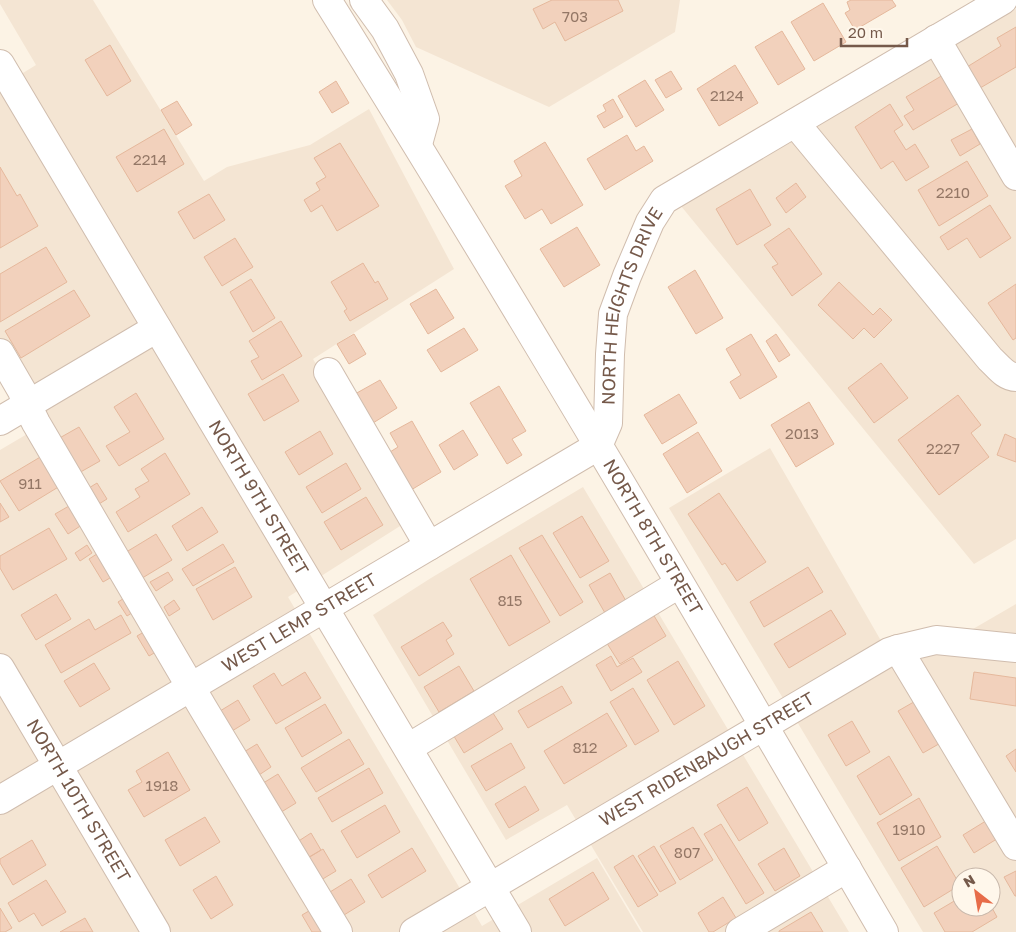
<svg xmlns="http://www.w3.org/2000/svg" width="1016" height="932" font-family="'Golos Text',sans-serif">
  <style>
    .residential { fill: #f4e5d3; fill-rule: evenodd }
    .building { fill: #f2d1bc; stroke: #e5b89c }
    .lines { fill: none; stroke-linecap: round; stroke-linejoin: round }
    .minor-casing { stroke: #d0bdae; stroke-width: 30 }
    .minor { stroke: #fff; stroke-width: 28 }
    .labels { text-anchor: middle; stroke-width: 4; stroke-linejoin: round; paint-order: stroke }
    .number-label { font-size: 15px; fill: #947766 }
    .street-label { font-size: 18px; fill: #75594a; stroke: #fff7eb }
  </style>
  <rect width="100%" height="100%" fill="#fcf3e5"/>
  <path class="residential" d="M0 0H93L204 181 227 167 310 145 369 109 454 269 313 359 408 521 288 597 482 926 597 858 641 932H0V450L34 430 0 366V87L36 65 0 4Z
    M387 0H680L675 32 549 107 416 47 402 20Z
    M1016 9V539L974 564 681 206Z
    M770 448 899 672 1016 604V932H923L669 508ZM961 877H991V907H961Z
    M583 487 849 932H643L567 805 506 840 373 615 431 578Z"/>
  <path class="building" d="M552 0H618L623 11 565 41 555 22 543 29 533 9Z
    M851 0H892L896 6 855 30 845 13 850 10 847 2Z
    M823 3 846 42 814 61 791 22Z
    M1016 27V67L975 91 962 70 1001 46 997 38Z
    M782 31 805 69 778 85 755 47Z
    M110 45 131 81 107 96 85 60Z
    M735 65 758 103 719 126 697 89Z
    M671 71 682 89 666 98 655 80Z
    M943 75 959 103 913 130 904 116 914 110 906 97Z
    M645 80 664 110 636 127 618 96Z
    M336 81 349 103 332 113 319 92Z
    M613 99 623 117 604 128 597 116 606 111 603 105Z
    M177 101 192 125 176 135 161 110Z
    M890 104 903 125 894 131 906 150 915 144 929 167 906 181 893 161 881 169 855 127Z
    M164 129 184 164 137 192 116 157Z
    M972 129 980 144 960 156 951 140Z
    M627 135 636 151 644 146 653 161 605 190 587 159Z
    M545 142 583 205 551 224 542 209 525 219 505 186 522 176 514 161Z
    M340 143 379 206 337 231 322 205 311 212 304 200 320 190 316 183 326 177 314 158Z
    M967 161 988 196 939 226 918 190Z
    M0 167 17 196 20 194 38 226 0 248Z
    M796 183 806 197 786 213 776 198Z
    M750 189 771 225 737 245 716 209Z
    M209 194 225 220 194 239 178 212Z
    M990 205 1011 238 980 258 967 238 948 250 940 237Z
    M577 227 600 265 564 287 540 249Z
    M789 228 822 274 792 296 772 267 778 264 764 245Z
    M235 238 253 267 222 286 204 257Z
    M46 247 67 282 0 322V274Z
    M363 263 375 283 378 281 388 299 350 321 344 311 347 309 331 282Z
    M695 270 723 318 696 334 668 287Z
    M251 279 275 318 253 332 230 292Z
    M839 282 873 315 880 308 892 320 874 338 864 328 853 339 818 305Z
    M1016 284V338L1013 340 988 303Z
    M436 289 454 318 428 334 410 304Z
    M74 290 90 316 21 358 5 331Z
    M281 321 302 356 262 380 251 361 259 357 249 341Z
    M464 328 478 350 441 372 427 350Z
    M354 334 366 354 349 364 337 344Z
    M751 334 777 377 740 399 730 382 741 375 726 349Z
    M776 334 790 355 779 362 766 341Z
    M881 363 908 398 874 423 848 388Z
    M283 374 299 401 264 421 248 394Z
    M380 380 397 408 373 423 355 394Z
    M499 386 526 431 512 439 522 455 507 464 470 403Z
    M136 393 164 439 119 466 106 446 130 432 114 407Z
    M679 394 697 423 662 444 644 415Z
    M958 395 981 425 971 433 989 457 939 495 898 440Z
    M809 402 834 444 796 467 771 425Z
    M412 421 441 472 411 490 390 452 398 447 390 433Z
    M79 427 100 461 77 474 56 440Z
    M463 430 478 455 454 470 439 445Z
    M320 431 333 454 299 475 285 452Z
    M698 432 722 471 687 493 663 454Z
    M1005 434 1016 439V462L997 455Z
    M165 453 190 494 128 532 116 512 140 497 135 489 149 481 141 469Z
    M42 456 60 486 19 511 0 481Z
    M346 463 361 489 322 513 306 487Z
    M97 483 107 499 94 507 84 491Z
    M719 493 766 562 737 581 725 563 722 565 688 514Z
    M366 497 383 525 341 550 324 522Z
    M76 502 88 521 68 534 55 514Z
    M0 503 9 517 0 522Z
    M202 507 218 532 187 551 172 526Z
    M582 516 609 561 580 578 553 533Z
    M49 528 67 559 13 590 0 568V556Z
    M156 534 172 560 139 580 123 554Z
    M542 535 583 602 560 616 519 548Z
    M223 544 234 562 193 586 182 569Z
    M87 545 92 553 80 561 75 553Z
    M103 550 117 574 103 582 89 559Z
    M511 555 550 622 509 646 470 579Z
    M235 567 252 597 213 620 196 589Z
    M808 567 823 592 764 627 750 602Z
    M168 572 173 580 156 591 150 582Z
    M610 573 626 601 605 613 589 585Z
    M56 594 71 619 36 640 21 615Z
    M129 595 138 609 127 616 118 602Z
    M174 600 180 609 169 616 164 607Z
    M650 609 666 636 620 664 603 637Z
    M831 610 846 634 789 668 774 644Z
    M121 615 131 633 61 673 45 645 89 619 95 630Z
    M443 622 452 636 446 640 454 654 419 676 401 647Z
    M149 629 161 649 149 656 137 636Z
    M611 656 617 667 633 658 642 672 611 691 596 665Z
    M678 661 705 706 674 725 647 680Z
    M94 663 110 689 80 707 64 681Z
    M459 666 474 691 439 712 424 687Z
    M305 672 321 698 276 724 253 686 274 673 282 686Z
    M974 672 1016 678V706L970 699Z
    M562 686 572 703 528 728 518 711Z
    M633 688 659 731 635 745 610 702Z
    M919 699 944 741 923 753 898 711Z
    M238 700 250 720 232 731 220 711Z
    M325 704 342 733 302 757 285 728Z
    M488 705 503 729 464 753 449 728Z
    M607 713 627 746 564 784 544 751Z
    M852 721 870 752 846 766 828 735Z
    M349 739 364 764 316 792 301 768Z
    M511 743 525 768 486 791 471 766Z
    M257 744 271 767 253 779 239 755Z
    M1016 749V772L1006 756Z
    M168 752 190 790 144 817 128 790 142 782 136 771Z
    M889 756 912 795 880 815 857 776Z
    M369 768 383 793 332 822 318 798Z
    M278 774 296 803 278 814 260 785Z
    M525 786 539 810 509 828 495 804Z
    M747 787 768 823 739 841 717 805Z
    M919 798 941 837 899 861 877 823Z
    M385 805 400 832 357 858 341 831Z
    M205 817 220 842 180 866 165 840Z
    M989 819 1000 837 974 853 963 835Z
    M721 824 764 893 746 904 704 834Z
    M693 827 713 860 680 880 660 846Z
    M311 833 321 850 304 860 294 844Z
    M32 840 46 865 13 885 0 863V859Z
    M654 846 676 883 660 892 638 856Z
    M937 846 960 885 924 907 901 868Z
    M412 848 426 871 382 898 368 875Z
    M784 848 800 876 775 891 758 864Z
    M323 849 336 871 316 883 303 861Z
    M633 855 658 895 638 907 614 867Z
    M1016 871V896H1015L1004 877Z
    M593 872 609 899 565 926 549 899Z
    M216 876 233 905 211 919 193 890Z
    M351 879 365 902 344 915 330 892Z
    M46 880 66 912 42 926 34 913 19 922 8 903Z
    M723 897 736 918 713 932H709L698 913Z
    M961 897V907L991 906 997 917 972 932H945L934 913Z
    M0 908 12 928 5 932H0Z
    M314 908 324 932H312L302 915Z
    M811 912 823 932H779V931Z
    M85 918 93 932H60Z"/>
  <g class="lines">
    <g class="minor-casing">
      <g id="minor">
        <path id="s1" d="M327 0C519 307 702 619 884 932"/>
        <path d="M364 0 385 29 409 74 425 119 418 144"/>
        <path d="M936 39 1016 176"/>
        <path id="s2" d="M0 64 517 932"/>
        <path d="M795 123 990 359C998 366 1005 377 1016 377"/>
        <path d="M0 353 22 391 27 405 36 423 203 708 338 932"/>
        <path d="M328 372 429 546"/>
        <path d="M0 421 157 328"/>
        <path id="s3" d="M598 446 608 423 610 354 613 314 627 276 650 222 664 200 1003 0"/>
        <path d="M898 649 1016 846"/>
        <path id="s4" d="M0 668 156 932"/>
        <path d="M408 748 679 584"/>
        <path id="s5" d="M0 800 598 446"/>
        <path id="s6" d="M414 932 889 652 898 649 936 640 1016 648"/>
        <path d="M740 932 847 868"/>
      </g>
    </g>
    <use href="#minor" class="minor"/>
  </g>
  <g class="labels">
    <g class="number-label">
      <text x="575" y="22">703</text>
      <text x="727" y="101">2124</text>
      <text x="150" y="165">2214</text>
      <text x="953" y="198">2210</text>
      <text x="802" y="439">2013</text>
      <text x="943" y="454">2227</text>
      <text x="30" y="489">911</text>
      <text x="510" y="606">815</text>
      <text x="585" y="753">812</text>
      <text x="162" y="791">1918</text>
      <text x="909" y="835">1910</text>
      <text x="687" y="858">807</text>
    </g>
    <g class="street-label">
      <text dy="6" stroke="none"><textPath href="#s3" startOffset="146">NORTH HEIGHTS DRIVE</textPath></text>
      <text dy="6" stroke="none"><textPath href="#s2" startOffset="505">NORTH 9TH STREET</textPath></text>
      <text dy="6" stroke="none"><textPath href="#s1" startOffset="628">NORTH 8TH STREET</textPath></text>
      <text dy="6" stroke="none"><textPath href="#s5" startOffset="348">WEST LEMP STREET</textPath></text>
      <text dy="6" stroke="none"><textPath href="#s6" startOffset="340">WEST RIDENBAUGH STREET</textPath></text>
      <text dy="6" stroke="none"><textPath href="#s4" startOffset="154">NORTH 10TH STREET</textPath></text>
    </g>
  </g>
  <g transform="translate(976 892) rotate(329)"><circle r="24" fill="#fff7eb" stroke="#c8b8ab"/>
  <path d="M0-4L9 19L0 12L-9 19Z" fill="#e76c49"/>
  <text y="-8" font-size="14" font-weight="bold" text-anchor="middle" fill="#75594a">N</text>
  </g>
  <path d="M841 38v8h66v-8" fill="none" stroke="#75594a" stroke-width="2.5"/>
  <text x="848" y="38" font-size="15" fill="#75594a" stroke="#fff7eb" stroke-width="4" paint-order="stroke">20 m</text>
</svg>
